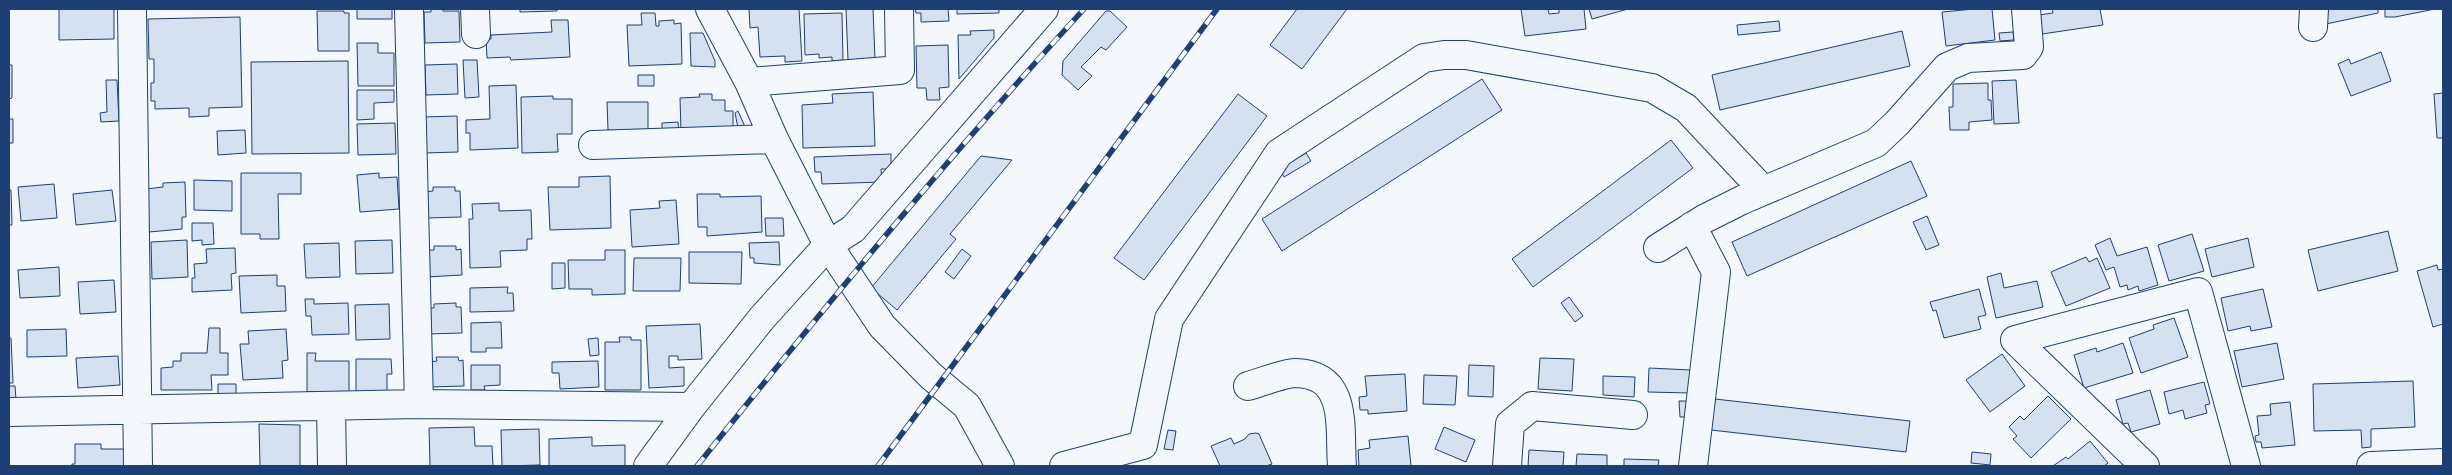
<svg xmlns="http://www.w3.org/2000/svg" width="2452" height="475" font-family="'PT Sans Narrow',sans-serif">
  <style>
    .building { fill: #d5e0f0; stroke: #1d3f73 }
    .lines { fill: none; stroke-linecap: round; stroke-linejoin: round }
    .minor-casing { stroke: #1d3f73; stroke-width: 30 }
    .minor { stroke: #f4f7fb; stroke-width: 28 }
    .rail-casing { stroke: #1d3f73; stroke-width: 5.5 }
    .rail { stroke: #f4f7fb; stroke-width: 4; stroke-dasharray: 11; stroke-linecap: butt }
  </style>
  <rect width="100%" height="100%" fill="#f4f7fb"/>
  <path class="building" d="M59 9H114V39L59 40Z
    M357 9H392V19H357Z
    M431 9H443V11H459L460 42 425 43 424 12H431Z
    M520 9H557V11L520 12Z
    M749 9H799L802 61 785 62V56L760 57 758 27 750 28Z
    M846 9H873L875 59 848 60Z
    M915 9H948L949 21 921 22V13H916Z
    M957 9H999V13L957 14Z
    M1297 9H1347L1302 69 1270 45Z
    M1521 9H1548L1549 14 1559 13V9H1584L1586 29 1525 36Z
    M1589 9H1628L1592 19Z
    M1974 9H1992L1995 40 1946 46 1942 12Z
    M2052 9H2100L2103 25 2042 34 2039 15 2053 13Z
    M2330 9H2378V13L2326 24V12Z
    M2385 9H2435L2395 17H2385Z
    M317 11H344V13H349V51H318Z
    M1106 11H1110L1127 27 1106 50 1101 47 1081 67 1092 76 1078 90 1062 75 1063 61Z
    M641 13H655L656 26H659V21L674 20V24L681 23 682 64 629 66 627 25H642Z
    M842 13 843 60 832 61V57L819 58V54L805 55 804 14Z
    M240 17 242 107 209 108V116L189 117V108L155 109V101H151V83H154V59H149L148 19Z
    M551 20H568L570 57 511 60 510 57 487 58 486 39H491V35L552 32Z
    M1779 21 1780 31 1738 35 1737 25Z
    M994 30V38L959 79 958 35H971L970 31Z
    M1902 31 1910 66 1720 110 1712 75Z
    M2013 32 2014 40 2000 41 1999 33Z
    M690 33H703L715 61V67L691 66Z
    M357 43H378V53H394V86H358Z
    M948 45 949 87 939 88 940 100H927L926 88H917L916 46Z
    M2381 52 2391 81 2351 96 2338 64 2349 59 2351 64Z
    M463 60H477L479 97 465 98Z
    M348 61 349 153 252 154 251 62Z
    M457 64 458 94 426 95 425 65Z
    M9 65H12V98L9 99Z
    M638 75H654V86H638Z
    M1482 79 1502 110 1282 251 1262 219Z
    M106 80H117L119 121 101 122 100 113 107 112Z
    M2016 80 2019 123 1994 124 1992 81Z
    M1988 83V100H1991L1992 120 1969 122V130H1950L1949 107H1953V84Z
    M516 85 518 148 470 150V133H466V120L490 119 489 86Z
    M357 90H394V102L374 103V119L357 120Z
    M873 92 875 146 803 148 802 105 833 103 832 94Z
    M2443 93V138H2437L2434 94Z
    M699 94H712V100H725V111H733V130L681 131 680 98 700 97Z
    M1238 94 1267 116 1144 280 1114 258Z
    M553 96V99H572V134H557L558 152 522 153 521 97Z
    M607 102H648V133L608 130Z
    M738 111 746 129 739 133 735 113Z
    M9 113V119H13V143H9Z
    M457 116 458 152 424 153 423 117Z
    M678 122 679 132H662V123Z
    M395 123 396 154 358 155 357 124Z
    M245 130 246 153 218 155 217 131Z
    M1671 140 1693 168 1533 287 1512 259Z
    M1306 153 1311 161 1284 177 1280 169Z
    M891 154V169H881L882 182 822 184 821 172H815L814 157Z
    M981 156 1012 160 950 234 956 239 897 310 871 288Z
    M1911 161 1927 196 1747 276 1732 242Z
    M241 173H301V194H278L279 239H260V234H241Z
    M379 173V178L397 177 399 209 360 212 357 175Z
    M610 176 611 228 550 230 548 187H579V177Z
    M194 180 232 181V211L194 210Z
    M185 182 186 217H182V229L149 232 146 189 163 187V183Z
    M54 184 57 218 21 221 18 187Z
    M433 187H455V191H460L461 217 426 218 425 192 433 191Z
    M9 190H11L12 225H9Z
    M112 190 116 221 76 225 73 194Z
    M697 194H720V197L761 196 762 232 707 236V227H698Z
    M676 200 679 244 632 247 630 210 660 208 659 201Z
    M499 203V211L531 210 532 239H527V250L500 251 501 267 470 268 469 219H473L472 204Z
    M1927 216 1939 245 1926 250 1913 222Z
    M765 218H783L784 236H766Z
    M192 223H213L214 244 202 245V240L192 241Z
    M2388 231 2398 271 2318 291 2308 250Z
    M2192 234 2204 271 2169 281 2158 245Z
    M2110 238 2117 256 2147 247 2158 285 2139 291 2138 286 2128 290 2127 285 2120 287 2114 267 2106 270 2095 245Z
    M2248 238 2254 267 2212 277 2205 249Z
    M187 240 188 277 152 279 151 242Z
    M392 240 393 273 356 274 355 241Z
    M779 242 780 265 754 263V258H750L749 243Z
    M339 243 340 277 306 278 304 244Z
    M434 246H456V250L461 249 462 275 426 277 425 250H434Z
    M235 248 236 273 231 274 232 290 192 292V278H195L194 264 207 263 206 249Z
    M962 249 971 256 954 279 945 272Z
    M605 250H625V294L592 295V289H569L568 260H605Z
    M689 252H742L741 284 689 283Z
    M2086 257 2089 262 2097 258 2110 288 2066 306 2051 272Z
    M634 258H681L680 291H633Z
    M552 263H565V288L552 289Z
    M2437 265 2438 270 2443 269V324L2433 327 2417 271Z
    M59 267 60 296 20 298 18 270Z
    M2001 273 2004 288 2037 281 2043 307 1996 318 1987 277Z
    M277 275V286H285L286 311 241 313 239 276Z
    M114 280 116 312 80 314 78 282Z
    M508 287 507 293H513L514 311 470 312V288Z
    M1979 289 1986 315 1978 317 1981 329 1944 338 1936 310 1933 311 1930 302Z
    M2263 289 2272 327 2251 331 2250 326 2228 331 2221 298Z
    M1569 297 1583 316 1575 322 1561 303Z
    M305 299H314V304L348 303 349 334 312 335 311 316H306Z
    M456 303V307H461L462 333 427 334 426 308H434V304Z
    M389 304 390 339 356 340 355 305Z
    M2174 318 2188 357 2141 373 2129 338 2154 329 2153 325Z
    M501 322 502 348H486V352H471V323Z
    M700 324 702 359 678 360V356H669V368L684 367V386L649 388 646 326Z
    M209 328H220V353H228V375H211L212 390H161V368L173 367V361H181V353H207Z
    M66 329 67 356 27 357V330Z
    M286 329 288 360 282 361 283 378 243 380 240 344H249L248 331Z
    M619 337H631V340H641V390H605V342H620Z
    M11 338 13 383H9V339Z
    M598 338 599 355 590 356 588 339Z
    M2123 343 2133 373 2084 388 2074 355 2096 348 2097 352Z
    M2277 343 2284 379 2242 387 2234 351Z
    M307 353H316L315 361H349V392H307Z
    M2002 354 2025 386 1990 412 1966 380Z
    M118 356 120 385 78 388 76 358Z
    M436 357H458L459 361 463 360 464 386 429 387 428 362 437 361Z
    M1540 358 1574 359 1572 391 1538 389Z
    M356 359H391L392 374H387V392H356Z
    M598 361 599 387 560 389 559 373H552V362Z
    M471 365H500V385L484 386 485 390H471Z
    M1469 365 1494 366 1493 397 1468 396Z
    M1649 368 1691 370 1690 393 1648 392Z
    M1405 374 1407 411 1368 414V410H1360L1359 397 1367 396 1365 376Z
    M1424 375 1457 376 1455 405 1423 404Z
    M1603 376 1635 377 1634 397 1603 395Z
    M2413 381 2415 427 2371 429V447L2362 448 2361 430 2314 431 2313 384Z
    M2204 382 2210 404 2205 405 2207 413 2185 419 2183 410 2169 414 2164 392Z
    M218 384H236V394H218Z
    M9 386H15L16 400H9Z
    M2150 390 2160 424 2131 432 2128 423 2123 424 2116 400Z
    M2048 396 2071 419 2031 458 2013 439 2017 436 2009 427 2020 416 2024 420Z
    M1715 399 1910 421 1906 452 1711 430Z
    M1679 401H1693V417H1680Z
    M2290 402 2295 445 2262 448 2261 442H2256L2255 436 2259 435 2257 416 2271 415 2270 404Z
    M259 424 300 425V466H260Z
    M474 427 475 446H492L493 466H430L429 428Z
    M1444 427 1475 440 1466 462 1435 449Z
    M539 429 540 465 502 466 501 430Z
    M1168 430 1176 431 1173 450 1164 449Z
    M1256 433 1259 434 1272 464 1266 466H1220L1211 446 1231 438 1234 444 1245 439 1249 434Z
    M1408 436 1411 466H1359L1358 450 1370 448 1369 440Z
    M592 437V446L625 445V466H549V439Z
    M2090 441 2108 463 2104 466H2053L2066 457 2068 459Z
    M75 444H101V449H126V466H72V464H75Z
    M1529 450 1564 452 1563 466H1528Z
    M1972 452 1991 454 1990 465 1971 463Z
    M1577 454 1607 455V466H1576Z
    M1624 459 1659 460 1658 466H1624Z"/>
  <g class="lines">
    <g class="minor-casing">
      <path id="minor" d="M132 9 138 466
        M409 9 419 404
        M475 9 476 34
        M710 9 749 82 774 139 828 245 882 326 931 376 967 406 1000 466
        M2313 27 2314 9
        M749 82 900 70 899 9
        M593 145 774 139
        M1692 226 1716 272 1693 466
        M1658 248 1704 219 1742 200 1876 143 1897 123 1947 67 1968 58 2023 55 2029 47 2026 9
        M1248 386C1260 383 1283 373 1296 373 1349 375 1339 427 1342 466
        M331 407 332 466
        M9 412 419 404 691 407
        M648 466 691 407 762 318 828 245 853 229 1044 9
        M1064 466 1143 445 1169 319 1279 153 1424 58 1444 55H1466L1652 88 1686 108 1763 190
        M1507 466 1510 424 1532 406 1633 415
        M2145 466 2015 340 2198 292 2246 466
        M2371 466 2443 463"/>
    </g>
    <use href="#minor" class="minor"/>
    <g class="rail-casing">
      <path id="rail" d="M697 466C822 310 949 156 1084 9
        M878 466 1217 9"/>
    </g>
    <use href="#rail" class="rail"/>
  </g>
  <rect width="2452" height="475" fill="none" stroke="#1d3f73" stroke-width="20"/>
</svg>
